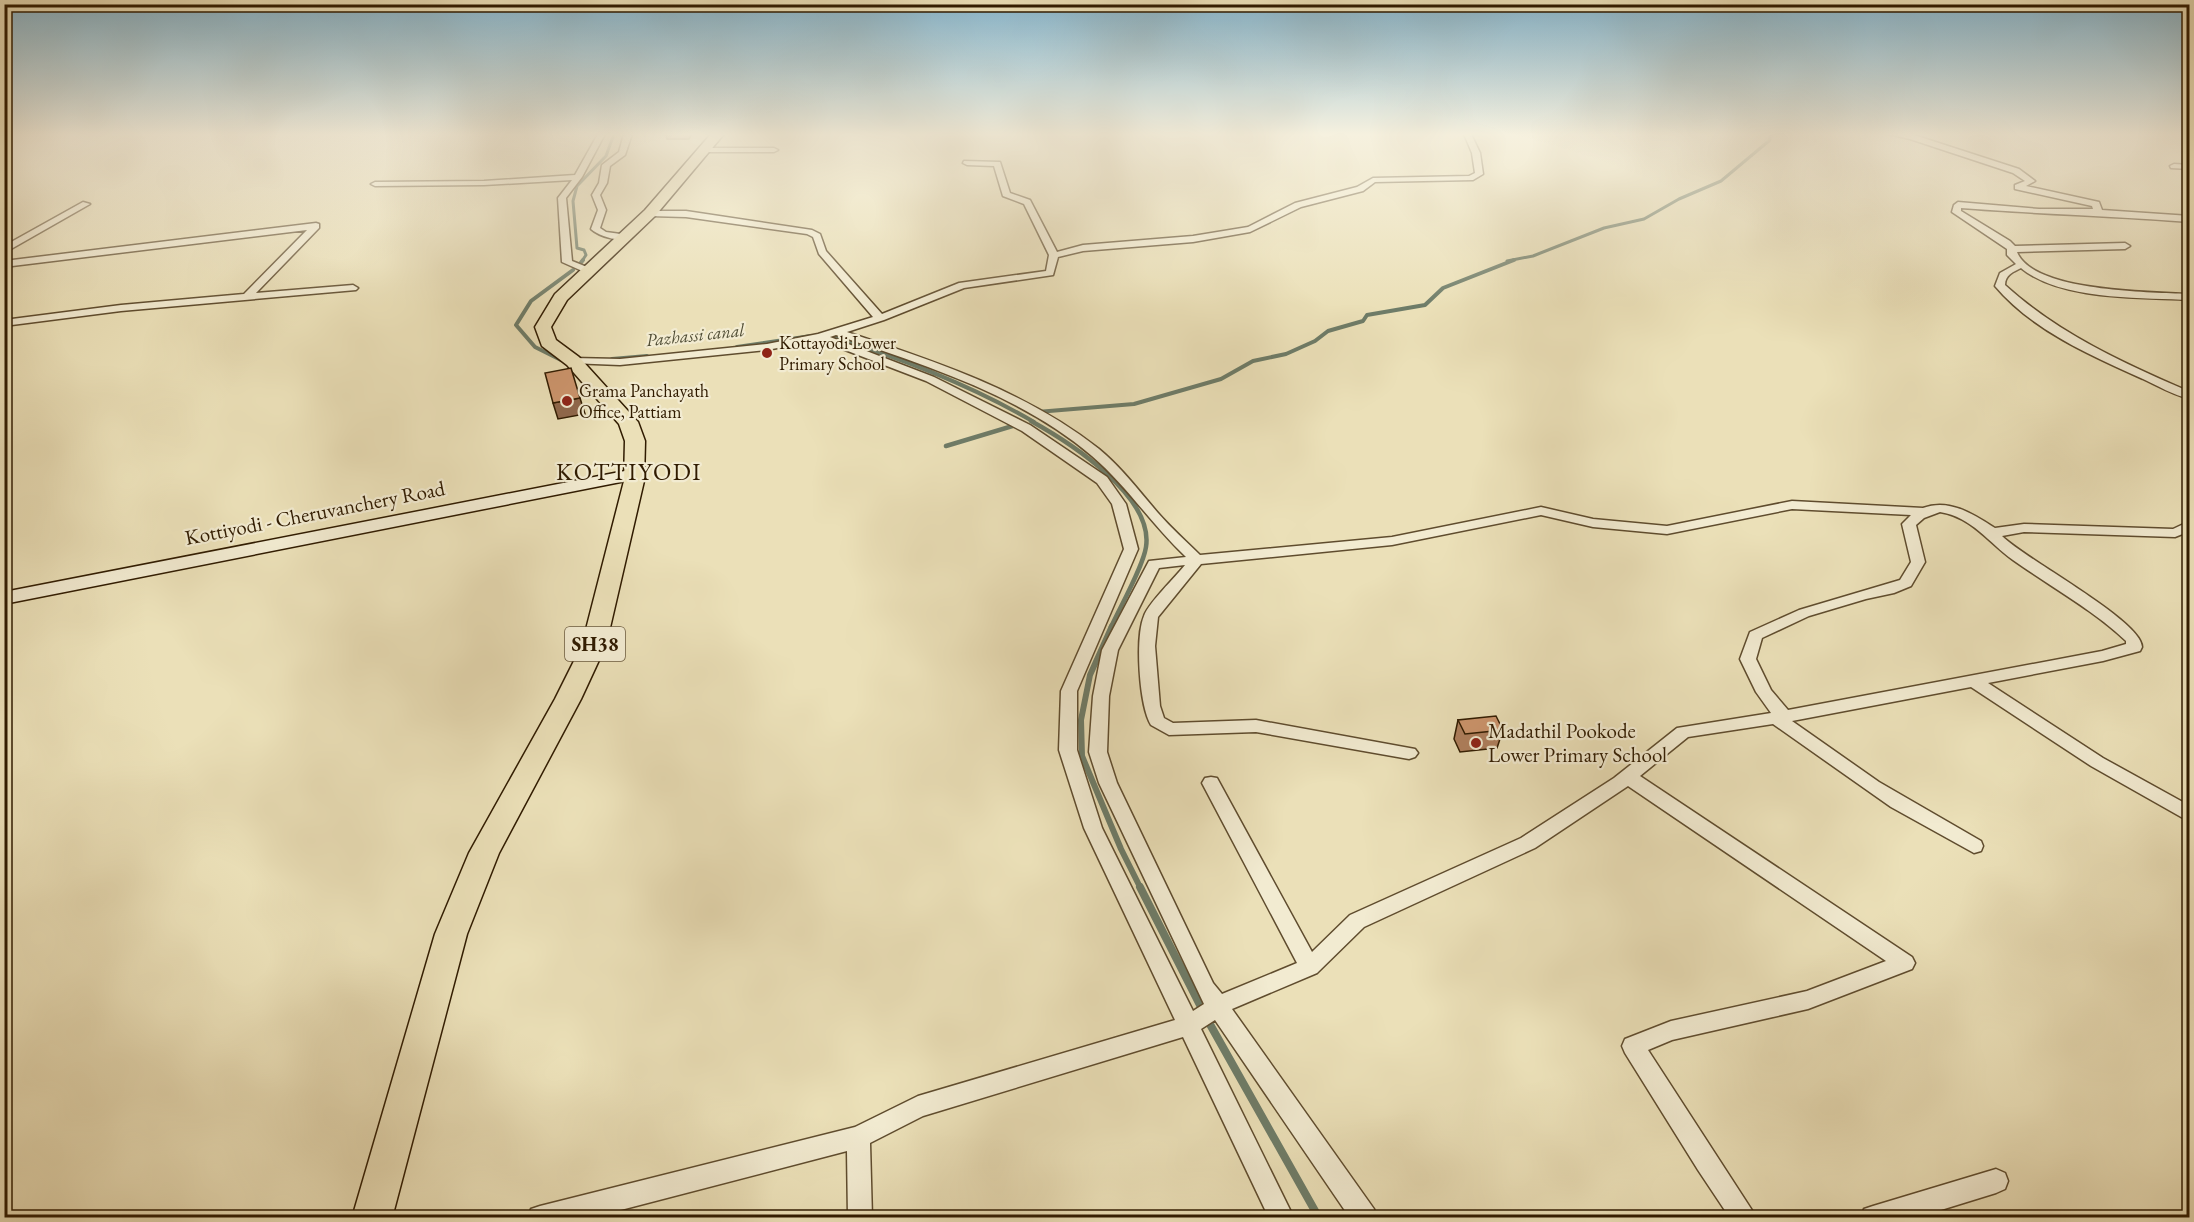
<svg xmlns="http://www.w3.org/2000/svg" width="2194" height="1222" font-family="'EB Garamond',serif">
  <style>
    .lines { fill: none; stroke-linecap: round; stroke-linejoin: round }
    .stream-far4 { stroke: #6e7c68; stroke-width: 3 }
    .stream-far3 { stroke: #6e7c68; stroke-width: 4 }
    .stream-far2 { stroke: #6e7c68; stroke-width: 4.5 }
    .stream-far1 { stroke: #6e7c68; stroke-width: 6 }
    .stream { stroke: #6e7c68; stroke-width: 8 }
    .street-casing { stroke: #5f4c2e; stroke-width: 3 }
    .secondary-casing { stroke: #301b00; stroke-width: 3 }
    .primary-casing { stroke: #301b00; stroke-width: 3 }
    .street { fill: #f2ebd1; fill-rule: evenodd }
    .secondary { fill: #f2ebd1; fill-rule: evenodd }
    .primary { fill: #ebe0b8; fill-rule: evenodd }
    .wall { fill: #b0805e; stroke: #301b00; stroke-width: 1.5 }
    .shaded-wall { fill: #90684c; stroke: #301b00; stroke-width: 1.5 }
    .building { fill: #cd956d; stroke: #301b00; stroke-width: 1.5 }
    .poi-dot { fill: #8f2418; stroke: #f2ebd1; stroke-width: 2 }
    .labels { text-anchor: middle; stroke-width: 4.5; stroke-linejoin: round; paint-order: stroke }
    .far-water-label { font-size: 18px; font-style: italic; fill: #4f4c34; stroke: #f2ebd1 }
    .far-poi-label { font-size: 18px; fill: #301b00; stroke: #f2ebd1; text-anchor: start }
    .shield { fill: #f2ebd1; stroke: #6a593f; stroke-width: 1.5 }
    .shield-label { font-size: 20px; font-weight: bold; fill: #301b00 }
    .street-label { font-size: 21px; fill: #301b00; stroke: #f2ebd1 }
    .poi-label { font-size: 21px; fill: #301b00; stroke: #f2ebd1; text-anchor: start }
    .quarter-label { font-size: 24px; letter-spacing: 1.5px; fill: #301b00; stroke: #f2ebd1 }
  </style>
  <rect width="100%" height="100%" fill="#ebe0b8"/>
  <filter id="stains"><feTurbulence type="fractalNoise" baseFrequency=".00333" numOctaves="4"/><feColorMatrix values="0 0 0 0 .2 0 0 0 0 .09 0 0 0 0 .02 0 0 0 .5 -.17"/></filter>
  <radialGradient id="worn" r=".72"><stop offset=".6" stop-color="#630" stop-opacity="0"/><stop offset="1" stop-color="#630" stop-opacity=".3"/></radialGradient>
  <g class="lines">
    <path class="stream-far4" d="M582 261 586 255 584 250 577 248 573 201 577 186 606 156 614 134
      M1507 261 1533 256 1604 228 1644 219 1679 199 1721 181 1770 140V134"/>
    <path class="stream-far3" d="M579 265 583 260
      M830 336C901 358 969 384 1034 422
      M737 347 811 336
      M612 359 647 356
      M561 360 535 347 516 325 531 301 573 270
      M1037 412 1134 404 1221 379 1253 361 1286 354 1315 341 1328 331 1363 321 1367 315 1425 305 1443 288 1514 260"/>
    <path class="stream-far2" d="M1031 421C1069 442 1154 496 1146 547 1143 567 1120 607 1111 627
      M946 446 1019 424"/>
    <path class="stream-far1" d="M1112 626 1090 675 1081 720 1082 756 1121 849 1141 889"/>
    <path class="stream" d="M1140 887 1203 1011
      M1207 1019 1319 1218"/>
    <g class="street-casing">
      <path id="street" d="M598 134H605L582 177 566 198 572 261 592 269V273L589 274 562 262 558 198 572 180 484 185 375 186 371 184 375 182 484 181 575 175Z
        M624 134H632L625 155 610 166 607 183 600 195 606 210 600 228 606 232 628 235 629 237C619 243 599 236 591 229L598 210 592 195 599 183 602 165 619 152Z
        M1464 134H1471L1480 153 1483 174 1473 180 1375 182 1363 191 1301 207 1250 232 1193 242 1083 251 1058 257 1053 275 964 288 884 320 847 332C934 361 1026 391 1099 449 1122 468 1139 491 1158 513 1171 528 1186 541 1200 555L1392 537 1541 507 1593 519 1667 526 1792 501 1923 508C1949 498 1973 514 1995 528L2024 524 2173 529 2190 521V531L2175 537 2024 532 2002 536C2025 559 2142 621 2142 647L2140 651 2103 661 1988 683 2103 758 2190 806V822L2091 766 1971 687 1792 721 1879 782 1981 841 1983 846 1981 851 1974 853 1891 807 1773 724 1688 737 1640 776 1912 957 1915 963 1912 969 1808 1009 1672 1040 1648 1050 1757 1218H1730L1698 1170 1625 1053 1622 1046 1625 1039 1671 1021 1807 991 1886 961 1628 786 1535 848 1364 927 1317 973 1232 1009 1374 1209 1377 1218H1350L1215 1020 1201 1029 1294 1218H1269L1183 1037 923 1116 870 1143 872 1218H848L847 1151 590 1218H528L531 1209 540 1206 855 1127 918 1096 1175 1020 1084 828 1059 750 1061 691 1124 549 1112 504 1097 483 1022 431 926 381 819 340 767 350 620 365 569 363V359L573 358 620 359 767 344 818 334 873 317 819 254 813 237 807 234 686 217 650 216 647 215V211H686L812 230 820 234 826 251 882 314 959 283 1046 271 1049 255 1024 204 1003 196 994 166 967 165 963 163 964 161 1000 162 1010 193 1030 200 1057 252 1083 245 1193 236 1248 227 1295 203 1357 187 1373 178 1469 176 1475 173 1472 153ZM836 335C924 365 1021 395 1092 456 1127 486 1152 525 1186 557L1149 561 1102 650 1093 696 1089 752 1099 783 1204 1004 1193 1011 1102 828 1077 750V691L1138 549 1126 504 1107 477 1030 425 934 377 830 337ZM1792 509 1911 515 1902 524 1911 562 1900 580 1799 610 1750 632 1740 659 1756 692 1771 713 1677 728 1614 778 1521 838 1350 915 1312 952 1217 778 1211 777 1205 778 1202 783 1297 963 1222 994 1213 983 1117 783 1107 752 1109 696 1118 650 1159 568 1185 565C1175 578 1149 602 1144 616 1135 637 1139 705 1151 725L1169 735 1256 732 1409 759 1415 757 1418 753 1415 749 1256 720 1173 723 1164 718 1160 706 1155 646 1158 617 1201 564 1392 545 1541 515 1593 527 1667 534ZM1940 512C1972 517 1989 543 2013 560 2051 587 2092 609 2126 641V644L2102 651 1788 710 1771 690 1756 659 1762 638 1809 616 1866 599 1894 593 1911 586 1925 562 1916 525 1924 518Z
        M1888 134 1914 135 2019 169 2035 181 2026 186 2099 202 2102 210 2190 216V222C2113 216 2037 214 1961 208V211L2010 241 2015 246 2125 243 2130 246 2125 249 2017 252C2033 292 2151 292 2190 294V300C2141 297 2061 301 2021 268 2013 272 2005 275 2005 285 2059 334 2123 363 2190 392V399C2173 395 2158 386 2143 379 2091 356 2032 330 1995 286L2000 273 2016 264 2007 255V249L1952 212 1954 205 1958 202 2039 209H2093L2092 206 2015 189V185L2025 181 2013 173 1910 139Z
        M702 148H774L778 150 774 152H699Z
        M2174 164 2190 165V169L2171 168 2170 166Z
        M83 202 90 204 4 253V246Z
        M316 223 319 224V228L256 293 353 285 358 288 356 290 121 311 4 326V320L121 305 244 294 307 230 4 267V261Z
        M1996 1169 2005 1173 2008 1181 2005 1189 1996 1193 1915 1218H1861L1864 1209 1873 1206Z"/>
    </g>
    <g class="secondary-casing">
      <path id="secondary" d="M635 469 641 470 644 474 641 478 4 604V592Z"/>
    </g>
    <g class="primary-casing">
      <path id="primary" d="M711 134H724L655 216 567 300 551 327 556 340 579 357 638 422 645 441 644 481 606 645 581 699 499 853 467 934 392 1218H352L435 934 469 853 555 699 582 645 624 481 625 441 619 424 567 365 542 346 535 327 555 294 645 210Z"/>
    </g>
    <use href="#street" class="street"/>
    <use href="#secondary" class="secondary"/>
    <use href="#primary" class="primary"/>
  </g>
  <path class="wall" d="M666 134H692L689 139H667Z
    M1458 720 1503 730 1497 748 1460 752 1454 739Z"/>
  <path class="shaded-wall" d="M580 398 585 414 558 419 553 403Z"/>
  <path class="building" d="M571 368 580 398 553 403 545 373Z
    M1496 716 1503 730 1465 734 1458 720Z"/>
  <linearGradient id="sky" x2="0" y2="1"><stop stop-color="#88b8d0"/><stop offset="0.44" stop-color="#f6f1df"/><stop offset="1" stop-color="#f6f1df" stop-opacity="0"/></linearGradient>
  <rect width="2194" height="306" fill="url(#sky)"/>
  <g class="poi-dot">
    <circle cx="767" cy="353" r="6"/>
    <circle cx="567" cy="401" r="6"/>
    <circle cx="1476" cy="743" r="6"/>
  </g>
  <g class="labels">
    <g class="far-water-label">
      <text transform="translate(695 335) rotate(-6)" y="6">Pazhassi canal</text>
    </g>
    <g class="far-poi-label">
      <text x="779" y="349">Kottayodi Lower<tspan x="779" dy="21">Primary School</tspan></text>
      <text x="579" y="397">Grama Panchayath<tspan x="579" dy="21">Office, Pattiam</tspan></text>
    </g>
    <rect class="shield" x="565" y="627" width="60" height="34" rx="4.5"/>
    <g class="shield-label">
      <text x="595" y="651">SH38</text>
    </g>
    <g class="street-label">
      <text transform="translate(315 513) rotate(-11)" y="7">Kottiyodi - Cheruvanchery Road</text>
    </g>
    <g class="poi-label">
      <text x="1488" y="738">Madathil Pookode<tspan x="1488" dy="24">Lower Primary School</tspan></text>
    </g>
    <g class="quarter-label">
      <text x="629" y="480">KOTTIYODI</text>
    </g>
  </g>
  <rect width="2194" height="1222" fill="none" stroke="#ebe0b8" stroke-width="24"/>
  <rect x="6" y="6" width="2182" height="1210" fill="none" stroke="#301b00" stroke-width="3"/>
  <rect x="12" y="12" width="2170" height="1198" fill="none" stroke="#301b00" stroke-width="1.5"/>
  <rect width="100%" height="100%" filter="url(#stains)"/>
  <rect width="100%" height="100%" fill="url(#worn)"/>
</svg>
